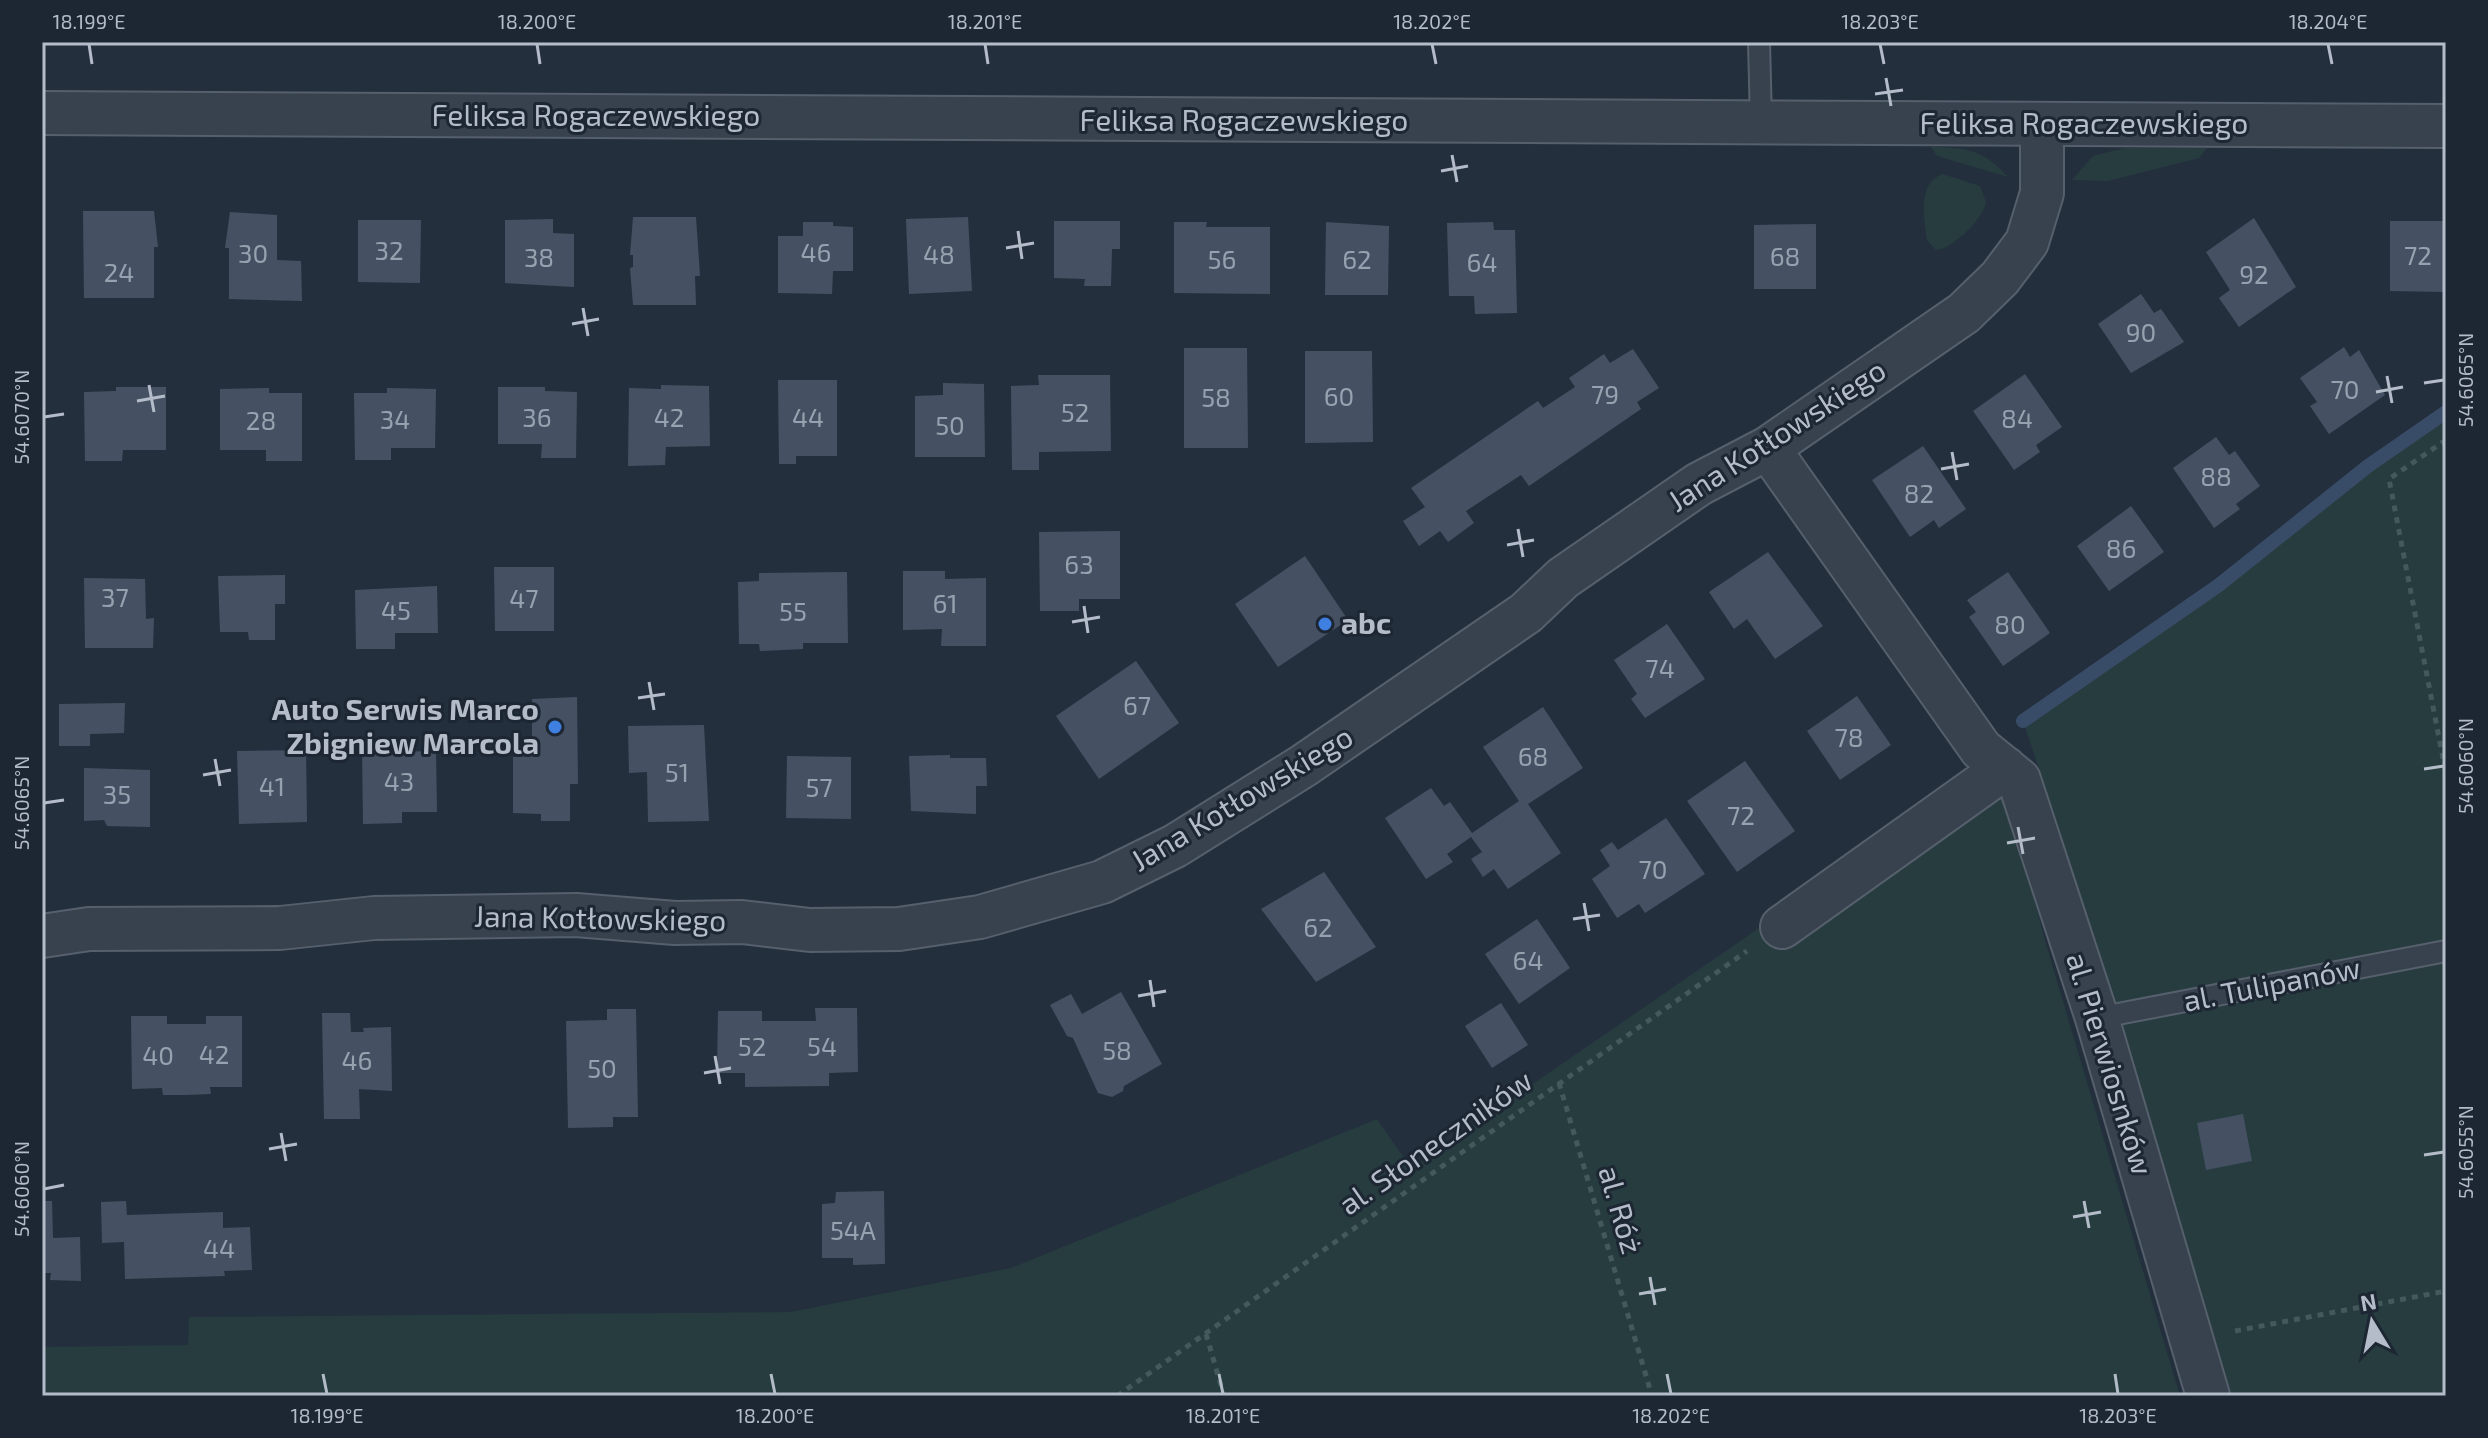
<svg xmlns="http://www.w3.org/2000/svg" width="2488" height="1438" font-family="'Exo 2',sans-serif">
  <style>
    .green { fill: #263c3f }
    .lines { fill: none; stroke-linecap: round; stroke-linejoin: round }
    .stream { stroke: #394c67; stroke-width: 14 }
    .building { fill: #455162 }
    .service-casing { stroke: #565f6c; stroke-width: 24 }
    .minor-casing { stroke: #565f6c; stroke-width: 46 }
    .path { stroke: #44595c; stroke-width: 5; stroke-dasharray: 6 6; stroke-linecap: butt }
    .service { stroke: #38414e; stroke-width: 20 }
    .minor { stroke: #38414e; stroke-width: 42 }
    .ticks { fill: none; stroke: #b4bcc9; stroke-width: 3 }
    .shop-dot { fill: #3f7fe0; stroke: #1d2633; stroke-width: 3 }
    .labels { text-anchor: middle; stroke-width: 6; stroke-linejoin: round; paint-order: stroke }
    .number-label { font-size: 26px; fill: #98a1af }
    .street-label { font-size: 30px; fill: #b4bcc9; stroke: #1d2633 }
    .poi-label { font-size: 30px; font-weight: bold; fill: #b4bcc9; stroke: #1d2633; text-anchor: start }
    .neatline { fill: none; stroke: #b4bcc9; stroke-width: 3 }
    .ticks-label { font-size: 20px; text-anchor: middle; fill: #b4bcc9 }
  </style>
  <rect width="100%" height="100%" fill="#242f3e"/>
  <path class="green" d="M1931 147C1965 147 1985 150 2008 177L1937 156Z
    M2124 148H2207L2199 158 2108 181 2072 180 2093 156Z
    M1943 174 1980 186 1986 202C1983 219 1953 249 1936 250L1927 240C1924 219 1917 182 1943 174Z
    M2446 413V1396H2225L2106 1005 2059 828 2023 721 2219 585 2368 466Z
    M2006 790 2046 944 2180 1396H42V1347L188 1345 189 1317 791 1312 1011 1268 1377 1119 1411 1168 1778 915Z"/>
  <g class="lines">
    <path class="stream" d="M2023 721 2219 585 2368 466 2446 412"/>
  </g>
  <path class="building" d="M83 211H154L158 247H154V298H84Z
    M230 212 277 215V260L301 261 302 301 229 299V248H225Z
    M633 217H696L700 276H695L696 305H633L630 268 633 267V255H630Z
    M968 217 972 291 909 294 906 219Z
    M2254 218 2296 287 2239 327 2219 298 2230 290 2206 252Z
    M553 219V233L574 234V287L505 283V220Z
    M358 220H421L420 283 358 282Z
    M1054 221H1120V249H1112L1111 286H1084L1085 279 1054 278Z
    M2390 221H2446V292L2390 291Z
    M803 222H833V226L853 227V271H833L832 294 778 293V236H803Z
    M1174 222H1207L1206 227H1270V294L1174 293Z
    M1326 222 1389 226 1388 295H1325Z
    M1493 222 1494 230H1515L1517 313 1475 314 1474 296H1449L1447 223Z
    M1816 224V289H1754V225Z
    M2141 294 2154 313 2161 309 2184 342 2131 373 2098 324Z
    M2344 347 2350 357 2359 350 2385 395 2329 434 2310 406 2317 402 2300 378Z
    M1184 348H1247L1248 448H1184Z
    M1633 349 1659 388 1637 402 1641 409 1529 486 1521 475 1466 511 1474 523 1448 542 1440 531 1419 546 1403 521 1425 507 1411 488 1538 401 1543 408 1575 387 1569 378 1604 354 1610 363Z
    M1305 351H1372L1373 442 1305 443Z
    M2025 374 2062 427 2036 445 2040 452 2014 470 1973 411Z
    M1038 375H1110L1111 451 1039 452V470H1012L1011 386 1039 385Z
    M778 380H837V456H796V464H779Z
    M943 383 984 384 985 457H915V396L943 395Z
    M661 385 709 386 710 446 666 447 665 465 628 466 629 388 661 389Z
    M116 387H166V450H123L122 461H85L84 392 116 391Z
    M498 387H545V391L577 392 576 458H541L542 444H498Z
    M269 388V393H302V461H266V450H220V389Z
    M387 388 436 389 435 448H391V460H355L354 393H387Z
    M2216 437 2229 455 2235 451 2260 486 2236 504 2240 509 2214 528 2173 468Z
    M1923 446 1966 509 1939 528 1934 520 1910 537 1872 480Z
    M2131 506 2164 552 2109 591 2077 546Z
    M1120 531V599H1079V611H1040L1039 532Z
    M1768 552 1823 626 1775 659 1747 619 1734 629 1709 592Z
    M1305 556 1348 620 1278 667 1235 604Z
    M494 567H554V631H495Z
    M903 571H945V579L986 578V646H941L942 629 903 630Z
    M847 572 848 643H803V649L760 651 759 644H739L738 582 759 581V573Z
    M2008 572 2050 633 2003 666 1969 617 1976 612 1967 600Z
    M285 575V604H275V640H249L248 632H220L218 576Z
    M84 578 145 579 146 619 154 618 153 648H85Z
    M437 586 438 633H395V649H356L355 590Z
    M1667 624 1705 679 1645 718 1631 699 1637 694 1614 660Z
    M1136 661 1179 723 1099 779 1056 716Z
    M1857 696 1891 745 1840 780 1807 731Z
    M577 697 578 784H570V821H541V814L513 813V757L532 756V699Z
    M125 703 124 733 90 734V746H59V704Z
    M1543 707 1583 768 1528 804 1561 853 1508 889 1494 869 1483 877 1471 859 1482 852 1471 837 1447 854 1453 862 1426 879 1385 818 1431 788 1444 806 1450 802 1472 833 1519 801 1483 747Z
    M704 725 709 821 648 822 647 772 629 773 628 726Z
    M362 744H387L388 752 436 751 437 812H402V823L363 824Z
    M306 750 307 822 239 824 237 751Z
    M950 755V758H986L987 786H976V814L911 811 909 756Z
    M787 756 851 757V819L786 818Z
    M1745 761 1795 831 1737 872 1687 801Z
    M84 768 150 770V827L107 826 104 820 84 821Z
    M1666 818 1705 874 1645 913 1639 904 1617 918 1592 879 1610 866 1600 850 1612 842 1618 850Z
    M1324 872 1376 947 1316 982 1261 909Z
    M1537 919 1570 968 1519 1004 1485 954Z
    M1121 992 1162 1064 1124 1086 1123 1091 1112 1097 1098 1093 1073 1038 1067 1036 1050 1005 1071 994 1082 1014Z
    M1501 1003 1528 1045 1492 1068 1465 1026Z
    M815 1008H857L858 1072 829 1073V1086L745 1087V1073H717L718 1011H762V1021H816Z
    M607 1009H636L638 1117H613V1127L568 1128 566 1021 607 1020Z
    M322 1013H350L351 1032H364L363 1028 391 1027 392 1091 359 1089 360 1119H324Z
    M131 1016H167V1024H206V1016H242V1087H210L211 1094 186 1095H163L162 1088 132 1089Z
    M2243 1114 2252 1161 2206 1170 2197 1123Z
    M884 1191 885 1264 853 1265V1258H822V1204L835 1203 836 1192Z
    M42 1201H52L53 1238 80 1237 81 1281 50 1280 51 1273H42Z
    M126 1201 127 1215 223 1212V1228L250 1227 252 1270 224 1271 225 1276 125 1279 124 1242 102 1243 101 1202Z"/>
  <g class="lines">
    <g class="service-casing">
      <path id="service" d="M1759 42 1761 122
        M2097 1018 2446 951"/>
    </g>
    <g class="minor-casing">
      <path id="minor" d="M42 113 2446 126
        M1768 448 1981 749 2019 780 2097 1018 2208 1396
        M1782 927 2005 768
        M42 936 89 929 280 928 374 918 576 915 675 923 742 922 810 930 899 929 980 917 1102 882 1175 846 1303 766 1526 613 1563 578 1699 484 1768 448 1964 313 2000 278 2027 242 2042 193V124"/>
    </g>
    <path class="path" d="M2446 440 2389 479 2446 774
      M1559 1083 1652 1396
      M2235 1331 2446 1291
      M1206 1334 1224 1396
      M1117 1396 1747 951"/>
    <use href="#service" class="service"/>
    <use href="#minor" class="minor"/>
  </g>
  <path class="ticks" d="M89 44 92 64M537 44 540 64M985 44 988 64M1432 44 1436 64M1880 44 1884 64M2328 44 2332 64M1886 78 1891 106M1875 94 1903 90M1452 155 1457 182M1441 171 1468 166M1018 231 1022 259M1006 248 1034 243M583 308 588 336M572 324 599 319M2387 376 2392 403M2424 383 2444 380M149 385 154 412M2376 392 2403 387M137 401 165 396M44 417 64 414M1952 452 1957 480M1941 469 1969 464M1518 529 1523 557M1507 545 1534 540M1084 606 1088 633M1072 622 1100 617M649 682 654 710M638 698 665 694M215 759 220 786M2424 769 2444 766M203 775 231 770M44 803 64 800M2018 827 2023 854M2007 843 2035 838M1584 903 1589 931M1573 919 1600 915M1150 980 1154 1007M1138 996 1166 991M715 1056 720 1084M704 1073 731 1068M281 1133 286 1161M269 1149 297 1144M2424 1155 2444 1152M44 1189 64 1185M2084 1201 2089 1228M2073 1217 2101 1212M1650 1277 1655 1305M1639 1294 1666 1289M323 1374 327 1394M771 1374 775 1394M1219 1374 1223 1394M1667 1374 1671 1394M2115 1374 2118 1394"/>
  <g class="shop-dot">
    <circle cx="1325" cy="624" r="8"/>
    <circle cx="555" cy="727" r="8"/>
  </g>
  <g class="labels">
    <g class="number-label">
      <text x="389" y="260">32</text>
      <text x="816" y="262">46</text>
      <text x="253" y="263">30</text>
      <text x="939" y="264">48</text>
      <text x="2418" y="265">72</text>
      <text x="1785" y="266">68</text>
      <text x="539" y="267">38</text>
      <text x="1222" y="269">56</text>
      <text x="1357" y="269">62</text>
      <text x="1482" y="272">64</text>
      <text x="119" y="282">24</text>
      <text x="2254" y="284">92</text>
      <text x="2141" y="342">90</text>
      <text x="2345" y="399">70</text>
      <text x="1605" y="404">79</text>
      <text x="1339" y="406">60</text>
      <text x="1216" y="407">58</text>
      <text x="1075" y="422">52</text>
      <text x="537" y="427">36</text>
      <text x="669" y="427">42</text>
      <text x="808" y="427">44</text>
      <text x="2017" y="428">84</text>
      <text x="395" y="429">34</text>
      <text x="261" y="430">28</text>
      <text x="950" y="435">50</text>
      <text x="2216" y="486">88</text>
      <text x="1919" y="503">82</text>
      <text x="2121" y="558">86</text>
      <text x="1079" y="574">63</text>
      <text x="115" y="607">37</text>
      <text x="524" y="608">47</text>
      <text x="945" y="613">61</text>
      <text x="396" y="620">45</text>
      <text x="793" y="621">55</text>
      <text x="2010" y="634">80</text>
      <text x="1660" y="678">74</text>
      <text x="1137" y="715">67</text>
      <text x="1849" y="747">78</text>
      <text x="1533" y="766">68</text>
      <text x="677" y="782">51</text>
      <text x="399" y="791">43</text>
      <text x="272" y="796">41</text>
      <text x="819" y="797">57</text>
      <text x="117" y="804">35</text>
      <text x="1741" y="825">72</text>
      <text x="1653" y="879">70</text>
      <text x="1318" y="937">62</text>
      <text x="1528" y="970">64</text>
      <text x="752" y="1056">52</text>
      <text x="822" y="1056">54</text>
      <text x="1117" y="1060">58</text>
      <text x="214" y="1064">42</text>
      <text x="158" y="1065">40</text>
      <text x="357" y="1070">46</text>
      <text x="602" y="1078">50</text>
      <text x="853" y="1240">54A</text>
      <text x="219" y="1258">44</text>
    </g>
    <g class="street-label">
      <text x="596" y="126">Feliksa Rogaczewskiego</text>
      <text x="1244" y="131">Feliksa Rogaczewskiego</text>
      <text x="2084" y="134">Feliksa Rogaczewskiego</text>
      <text transform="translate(1777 436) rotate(-33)" y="10">Jana Kotłowskiego</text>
      <text transform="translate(1242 799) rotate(-31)" y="10">Jana Kotłowskiego</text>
      <text transform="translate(600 919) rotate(1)" y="10">Jana Kotłowskiego</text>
      <text transform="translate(2272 985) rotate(-11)" y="10">al. Tulipanów</text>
      <text transform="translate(2109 1064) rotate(73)" y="10">al. Pierwiosnków</text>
      <text transform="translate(1436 1143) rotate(-35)" y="10">al. Słoneczników</text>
      <text transform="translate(1620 1210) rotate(74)" y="10">al. Róż</text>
    </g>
    <g class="poi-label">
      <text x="1341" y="634">abc</text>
      <text x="539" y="720" text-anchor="end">Auto Serwis Marco<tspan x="539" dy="34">Zbigniew Marcola</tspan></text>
    </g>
  </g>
  <rect width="2488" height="1438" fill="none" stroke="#1d2633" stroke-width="88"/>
  <g transform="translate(2372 1322) rotate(350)" stroke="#1d2633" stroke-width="6" paint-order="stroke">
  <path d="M0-6L14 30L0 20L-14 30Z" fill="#b4bcc9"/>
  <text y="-12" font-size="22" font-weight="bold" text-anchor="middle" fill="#b4bcc9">N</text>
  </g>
  <rect x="44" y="44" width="2400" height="1350" class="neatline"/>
  <g class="ticks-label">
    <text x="89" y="29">18.199°E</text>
    <text x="537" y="29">18.200°E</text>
    <text x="985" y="29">18.201°E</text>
    <text x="1432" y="29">18.202°E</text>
    <text x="1880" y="29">18.203°E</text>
    <text x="2328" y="29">18.204°E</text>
    <text transform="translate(2466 380) rotate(-90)" y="7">54.6065°N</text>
    <text transform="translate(22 417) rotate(-90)" y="7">54.6070°N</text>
    <text transform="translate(2466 766) rotate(-90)" y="7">54.6060°N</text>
    <text transform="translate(22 803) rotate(-90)" y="7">54.6065°N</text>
    <text transform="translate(2466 1152) rotate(-90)" y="7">54.6055°N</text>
    <text transform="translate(22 1189) rotate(-90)" y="7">54.6060°N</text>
    <text x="327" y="1423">18.199°E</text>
    <text x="775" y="1423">18.200°E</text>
    <text x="1223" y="1423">18.201°E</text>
    <text x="1671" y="1423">18.202°E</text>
    <text x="2118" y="1423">18.203°E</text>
  </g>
</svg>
